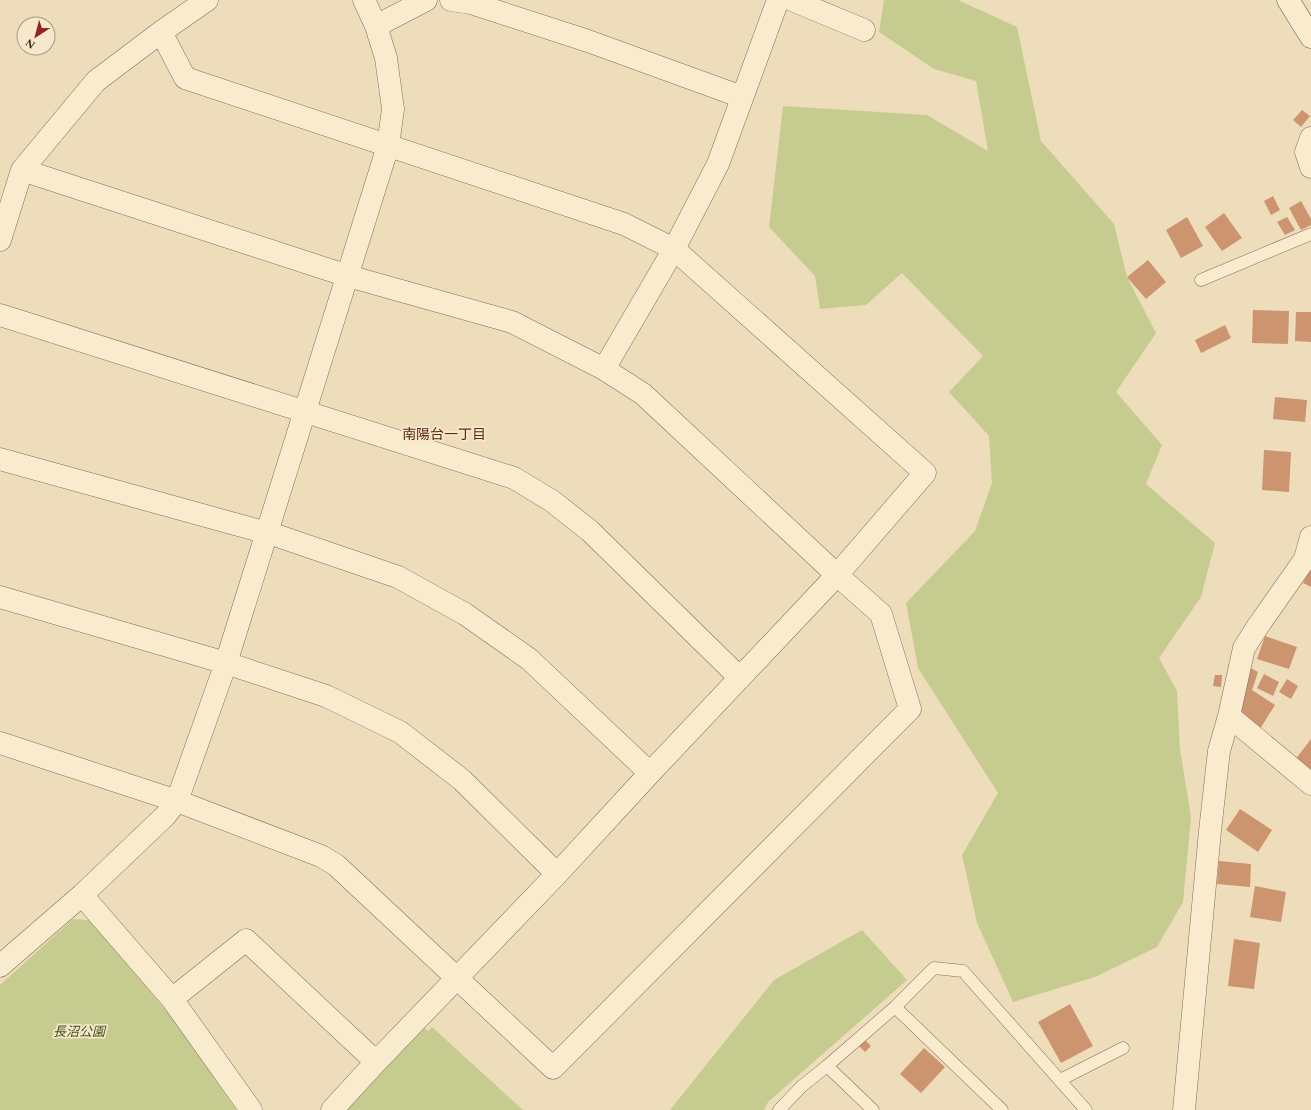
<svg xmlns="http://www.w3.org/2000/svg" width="1311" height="1110" font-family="Spectral,'Noto Sans JP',serif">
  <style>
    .green { fill: #c6cc8f }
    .building { fill: #cd9470 }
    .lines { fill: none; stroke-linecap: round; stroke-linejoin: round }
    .lane-casing { stroke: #856d55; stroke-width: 13 }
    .street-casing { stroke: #856d55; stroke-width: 23 }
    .secondary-casing { stroke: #674e38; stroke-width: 23 }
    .lane { stroke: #f9ebce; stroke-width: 12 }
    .street { stroke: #f9ebce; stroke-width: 22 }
    .secondary { stroke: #f9ebce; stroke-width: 22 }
    .labels { text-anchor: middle; stroke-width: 3.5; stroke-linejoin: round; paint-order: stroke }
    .park-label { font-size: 13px; font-style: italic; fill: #465120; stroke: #f6e8ca }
    .neighbourhood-label { font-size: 14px; fill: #612619; stroke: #f6e8ca }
  </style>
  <rect width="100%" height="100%" fill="#edb"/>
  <path class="green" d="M884 0H958L1017 27 1041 141 1114 224 1127 277 1156 333 1116 392 1162 445 1146 484 1215 543 1201 597 1159 658 1177 691 1180 749 1191 817 1183 902 1157 947 1095 977 1013 1002 977 923 962 855 998 793 918 668 906 603 975 531 992 483 989 436 949 392 983 356 902 273 866 305 820 309 815 276 769 227 783 106 927 115 988 151 976 81 934 69 879 32Z
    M73 919 89 920 174 1020 236 1110H0V985Z
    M862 930 907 980 768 1102 764 1110H670L774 980Z
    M423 1026 428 1031 432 1027 523 1110H347Z"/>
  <path class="building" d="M1302 110 1310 116 1301 127 1293 120Z
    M1273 196 1280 210 1271 215 1264 201Z
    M1301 201 1311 219V225L1301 230 1289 208Z
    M1224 213 1242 238 1222 251 1205 227Z
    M1187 217 1203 246 1181 258 1166 230Z
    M1287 217 1295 230 1285 235 1277 222Z
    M1148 260 1166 282 1146 299 1127 277Z
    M1253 310 1289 311 1288 344 1252 343Z
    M1296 312H1311V342L1295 341Z
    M1225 325 1231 338 1201 353 1195 340Z
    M1275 397 1307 400 1305 422 1273 419Z
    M1264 450 1291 452 1289 492 1262 490Z
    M1311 566V587L1303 583Z
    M1265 636 1297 647 1289 669 1257 659Z
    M1247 666 1258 672 1252 690 1275 705 1258 732 1237 716Z
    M1264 674 1279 682 1273 696 1257 688Z
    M1215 675H1222L1221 687 1213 686Z
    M1287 679 1298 686 1291 699 1279 692Z
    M1311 739V771L1295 760Z
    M1240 809 1272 830 1258 852 1226 830Z
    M1219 861 1251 864 1250 887 1217 884Z
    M1255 886 1286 892 1281 922 1250 917Z
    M1234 939 1260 943 1254 989 1228 986Z
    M1070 1004 1093 1046 1061 1063 1038 1022Z
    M865 1040 871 1046 865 1052 859 1046Z
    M924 1048 945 1067 921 1093 900 1074Z"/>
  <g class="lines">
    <g class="lane-casing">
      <path id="lane" d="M1201 280 1311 234
        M895 1007 1002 1110
        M827 1066 873 1110
        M1060 1080 1123 1048
        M779 1110 802 1086 827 1066 895 1007 934 968 963 971 1086 1110"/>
    </g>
    <g class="street-casing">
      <path id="street" d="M451 0 471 3 588 41 742 97
        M792 0 864 30
        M376 26 426 0
        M161 32 185 78 624 224 674 249 925 473 837 575 650 773 557 874 376 1062 332 1110
        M1311 138 1306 152 1311 167
        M0 240 22 170 96 81 161 32 207 0
        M0 315 514 478 552 501 590 531 740 678
        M604 369 674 249 718 164 778 0
        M0 459 278 536 398 577 465 614 529 659 650 773
        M0 597 226 663 326 696 400 732 462 780 557 874
        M1229 716 1311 784
        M0 743 177 801 321 856 336 865 553 1068 910 709 881 614 837 575 643 394 604 369 512 322 348 276 22 170
        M82 895 172 999 251 1110
        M0 966 82 895 165 816 177 801 226 663 388 146 393 109 386 58 376 26 364 0
        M172 999 246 940 376 1062
        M1184 1110 1210 831 1219 751 1229 716 1244 648 1258 626 1305 559 1311 537"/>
    </g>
    <g class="secondary-casing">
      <path id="secondary" d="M1288 0 1311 37"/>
    </g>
    <use href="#lane" class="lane"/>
    <use href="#street" class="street"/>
    <use href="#secondary" class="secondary"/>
  </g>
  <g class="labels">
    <g class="park-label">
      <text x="79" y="1036">長沼公園</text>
    </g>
    <g class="neighbourhood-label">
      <text x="444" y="439">南陽台一丁目</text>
    </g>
  </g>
  <g transform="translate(36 36) rotate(216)"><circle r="19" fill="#f6e8ca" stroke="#a89a84"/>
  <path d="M0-3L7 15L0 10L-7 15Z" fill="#952428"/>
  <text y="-6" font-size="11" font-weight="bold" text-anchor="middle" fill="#34261a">N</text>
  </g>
</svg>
